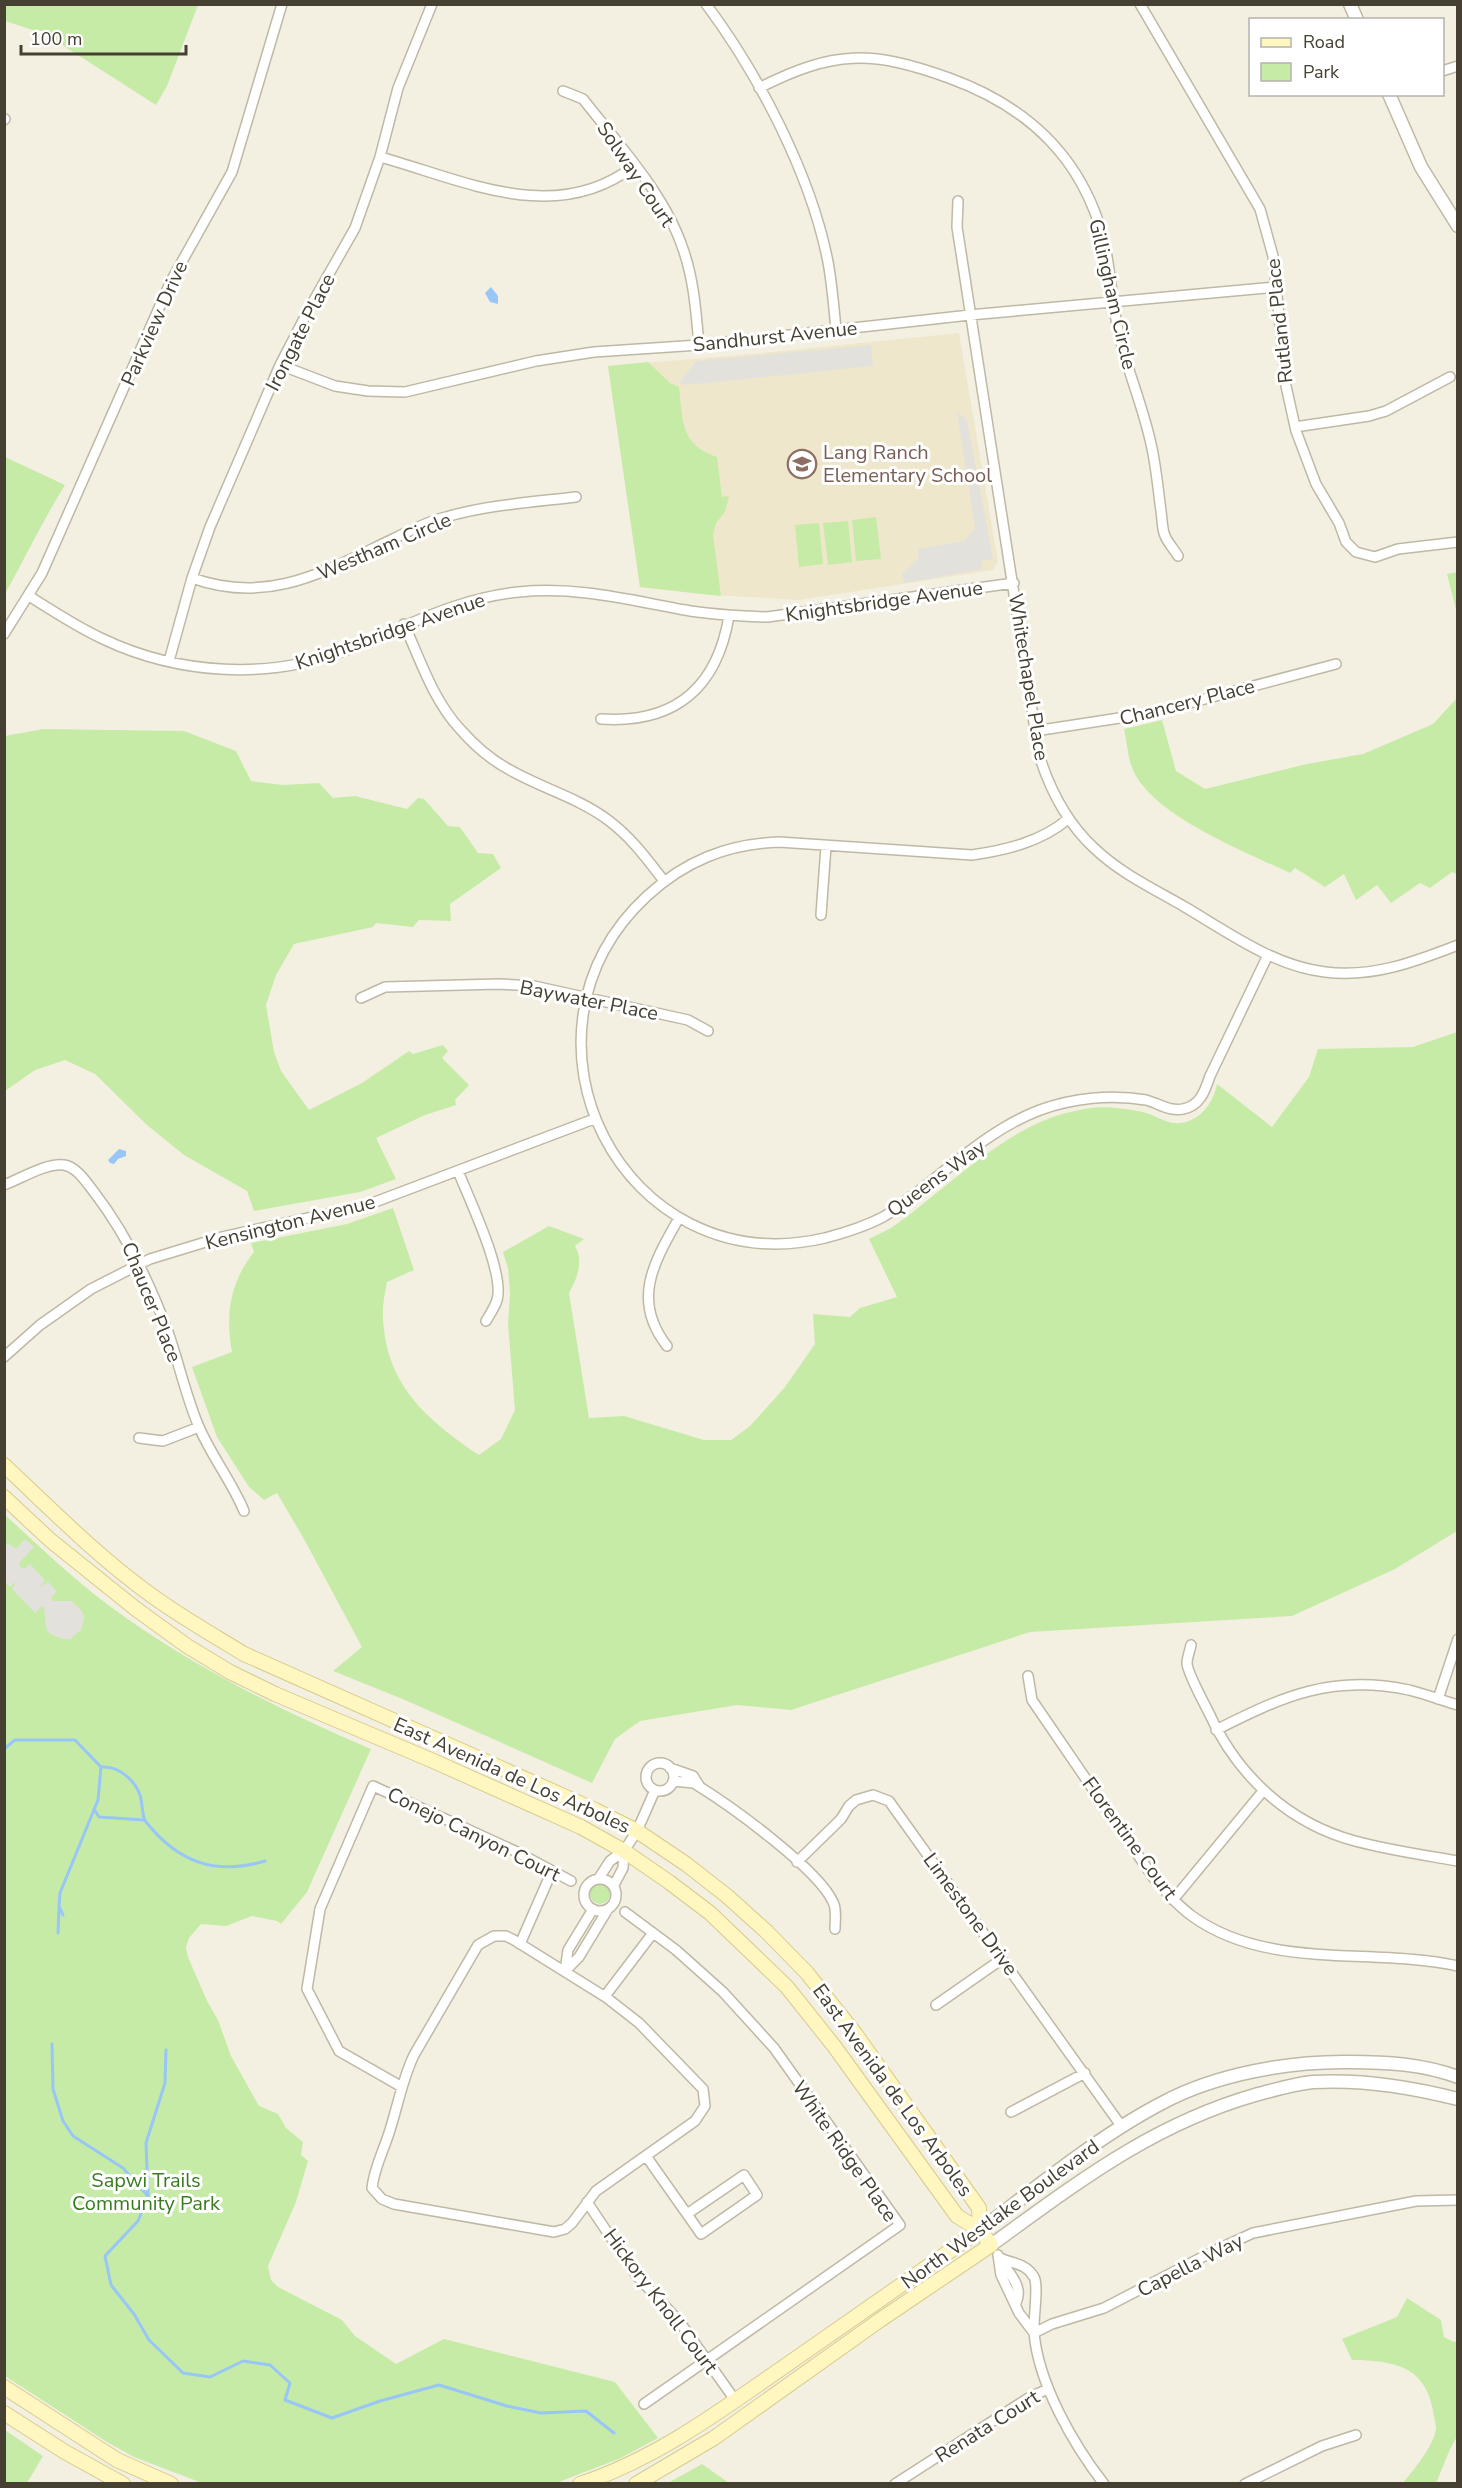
<svg xmlns="http://www.w3.org/2000/svg" width="1462" height="2488" font-family="'Nunito Sans',sans-serif">
  <style>
    .education { fill: #eee7cb }
    .green { fill: #c6eba7 }
    .parking { fill: #e3e1dc }
    .water { fill: #98c6f6 }
    .lines { fill: none; stroke-linecap: round; stroke-linejoin: round }
    .stream { stroke: #98c6f6; stroke-width: 3 }
    .minor-casing { stroke: #bfb8a4; stroke-width: 12 }
    .tertiary-casing { stroke: #bfb8a4; stroke-width: 15 }
    .secondary-casing { stroke: #d7cb8e; stroke-width: 16 }
    .minor { stroke: #fff; stroke-width: 9 }
    .tertiary { stroke: #fff; stroke-width: 12 }
    .secondary { stroke: #fff6c0; stroke-width: 14 }
    .labels { text-anchor: middle; stroke-width: 6; stroke-linejoin: round; paint-order: stroke }
    .street-label { font-size: 20px; fill: #454032; stroke: #fff }
    .education-label { font-size: 20px; fill: #785e54; stroke: #fff; text-anchor: start }
    .park-label { font-size: 20px; fill: #3a7b21; stroke: #fff }
  </style>
  <rect width="100%" height="100%" fill="#f3f0e2"/>
  <path class="education" d="M959 333 998 562 993 570 799 600 700 594 640 587 608 366 753 354Z"/>
  <path class="green" d="M4 5 198 4V5L167 86 156 105 45 34 5 21Z
    M648 362 670 383 679 387C683 421 680 445 717 457L722 497 729 496 725 512 716 523 713 535 721 596 640 587 608 366Z
    M5 457 65 485C43 520 25 558 5 594Z
    M876 517 881 559 856 561 852 520Z
    M848 521 852 562 828 565 823 523Z
    M819 523 823 564 799 567 795 525Z
    M1457 572H1458L1457 614 1447 574Z
    M1457 698V874L1452 872 1430 888 1420 883 1391 903 1377 885 1356 900 1344 874 1325 887 1295 868 1290 873C1246 852 1153 816 1133 770 1128 759 1127 742 1124 729L1162 720 1176 771 1205 789 1307 764 1363 754 1433 724Z
    M43 729 184 731 236 751 251 781 283 785 319 783 333 798 355 796 407 809 418 798 424 799 448 826 460 827 478 853 493 854 501 868 450 904 451 921 419 920 413 927 376 923 373 927 294 944 276 975 266 1005 274 1052 281 1071 309 1110 362 1083 409 1051 413 1054 443 1045 448 1051 442 1058 469 1085 455 1100 456 1105 425 1115 376 1138 396 1179 360 1192 254 1211 247 1191 184 1155 147 1125 95 1074 65 1060 35 1070 5 1091V736Z
    M1457 1032V1531L1395 1569 1292 1616 1030 1632 791 1710 737 1705 640 1721 615 1739 592 1783 405 1700 333 1671 362 1647 304 1539 277 1493 264 1500 249 1487 217 1437 192 1367 232 1352C225 1315 230 1282 254 1252L251 1243 347 1224 393 1208 414 1270 387 1282C385 1293 382 1306 383 1318 386 1385 427 1420 479 1455L501 1439 515 1410 508 1324 510 1294 508 1268 503 1252 549 1226 584 1239 575 1246C584 1261 577 1279 569 1293L589 1418 624 1416 704 1440H731L750 1426 785 1387 815 1344 813 1314 850 1317 860 1308 897 1297 869 1239 891 1228C944 1191 1007 1125 1071 1112 1085 1108 1102 1106 1116 1108 1127 1109 1142 1111 1152 1115 1159 1118 1166 1122 1174 1123 1197 1125 1213 1105 1217 1084L1272 1127 1309 1077 1318 1049 1413 1047Z
    M4 1514C39 1546 73 1579 111 1607 191 1666 280 1710 371 1749L307 1892 281 1924 277 1921 252 1916 226 1926 201 1924 189 1938 186 1947 188 1957 207 2001 218 2020 231 2056 259 2106 278 2114 286 2128 303 2142 301 2155 308 2161 296 2202 268 2266 271 2280 278 2287 342 2320 355 2336 396 2364 444 2339 615 2382 658 2438 621 2458 556 2483H202L134 2457 107 2442 5 2376Z
    M590 1894a10 10 0 1 1 20 0a10 10 0 1 1-20 0Z
    M1407 2298 1441 2320 1444 2337 1454 2342 1457 2341V2437C1449 2448 1442 2470 1436 2483H1403C1413 2471 1435 2444 1436 2428 1436 2423 1433 2415 1433 2410 1424 2364 1392 2361 1352 2360L1342 2339 1397 2317Z
    M5 2430 43 2456 27 2483H5Z
    M702 2464 729 2483H668Z"/>
  <path class="parking" d="M871 345 873 366 685 385 679 383 696 361Z
    M957 412 967 420 993 559 981 561 983 569 904 583 902 574 919 558 918 549 964 541 975 528Z
    M25 1539 34 1547 19 1563 20 1567 25 1568 30 1564 45 1580 40 1587 48 1582 57 1591 51 1597 53 1601H72L82 1611 84 1618 81 1630 70 1639H63L50 1634 46 1628 44 1608 42 1606 35 1613 12 1589 17 1581 10 1587 5 1581V1547L8 1543 16 1549Z"/>
  <path class="water" d="M491 287 498 296V304L490 302 485 293Z
    M119 1149 126 1151V1156L118 1159 114 1164 110 1163 108 1160Z"/>
  <g class="lines">
    <path class="stream" d="M4 1749 15 1740H75L101 1767 98 1800 60 1893 59 1906 63 1915
      M102 1767C118 1766 134 1779 140 1795 143 1803 141 1815 146 1822 178 1862 215 1876 265 1861
      M94 1809 99 1817 144 1820
      M58 1933 59 1908
      M52 2044 53 2089 63 2121 73 2136 123 2168 147 2195
      M166 2050 165 2083 146 2143 148 2196 138 2221 105 2256 111 2285 134 2314 149 2340 183 2373 210 2377 243 2361 270 2365 290 2383 285 2400 332 2418 380 2401 439 2385 507 2406 541 2413 586 2411 614 2433"/>
    <g class="minor-casing">
      <path id="minor" d="M706 4C759 75 811 175 828 262 832 284 834 307 836 330
        M1140 4 1260 209 1273 256 1286 386 1296 431 1316 484 1339 523 1346 542 1356 552 1375 557 1398 549 1458 542
        M1442 71 1458 66
        M759 88C834 50 871 50 949 78 1029 107 1083 158 1104 241 1111 272 1112 304 1119 335 1128 372 1143 407 1151 444 1156 465 1158 489 1161 511 1162 518 1162 526 1164 533 1166 541 1174 549 1178 556
        M563 91 583 99C618 144 665 194 683 249 694 280 696 312 699 345
        M4 120 5 119
        M380 157C464 180 555 227 634 166
        M958 201 957 227 1039 755C1050 790 1066 822 1094 848 1120 873 1154 889 1185 907 1229 933 1274 966 1325 972 1373 978 1414 962 1458 945
        M280 365 335 386 368 391 405 392 536 361 594 352 699 345 970 315 1276 287
        M1295 427 1369 416 1386 411 1450 377
        M192 578C270 606 327 570 395 538 412 530 428 521 446 517 487 505 533 502 576 497
        M29 596C53 611 77 627 103 639 179 675 269 680 347 650 404 628 456 598 519 592 576 586 629 600 685 610 712 615 739 616 767 617L1014 583
        M404 624C420 659 433 700 460 729 474 745 491 760 510 770 541 788 579 798 608 820 631 837 647 859 664 881
        M4 634 42 573 170 283 232 172 282 4
        M169 661 192 578 210 527 280 365 309 309 355 228 380 157 398 88 432 4
        M601 719C675 724 717 688 729 616
        M1035 731 1152 713 1336 664
        M1068 819C1041 842 1006 850 972 855L779 842C727 844 685 861 647 896 497 1035 623 1285 825 1238 844 1233 866 1226 883 1217 894 1211 905 1201 915 1194 954 1164 994 1127 1040 1110 1073 1098 1111 1094 1146 1100 1158 1103 1170 1112 1183 1109 1200 1106 1205 1091 1210 1076L1268 955
        M821 915 826 846
        M361 998 385 987 499 984 534 986 688 1020 708 1031
        M458 1171C469 1199 505 1273 497 1300 495 1307 490 1314 486 1321
        M4 1185C20 1179 48 1162 64 1165 77 1167 86 1182 94 1192 127 1235 149 1281 168 1332 179 1363 186 1397 199 1427 212 1457 232 1482 244 1511
        M667 1346C631 1300 654 1262 679 1218
        M4 1357 40 1325 91 1289 150 1259 222 1237 367 1205 594 1119
        M139 1438 163 1441 199 1427
        M1191 1645C1190 1650 1187 1658 1187 1663 1187 1672 1204 1703 1209 1713 1237 1775 1288 1823 1355 1841 1388 1850 1423 1855 1458 1861
        M1028 1676 1032 1700 1153 1877C1165 1891 1177 1905 1192 1916 1268 1971 1370 1947 1458 1966
        M1438 1699 1458 1639
        M1216 1730C1283 1696 1332 1674 1409 1690 1425 1694 1441 1700 1458 1705
        M646 1777a14 14 0 1 1 28 0a14 14 0 1 1-28 0Z
        M670 1768 693 1776 700 1787
        M673 1781 694 1783 700 1787C732 1807 818 1869 833 1902 837 1909 835 1920 835 1929
        M797 1862 841 1819 849 1806 856 1800 873 1795 889 1801 1122 2127
        M599 1878 610 1861 624 1851 637 1831 655 1790
        M584 1895a16 16 0 1 1 32 0a16 16 0 1 1-32 0Z
        M614 1885 623 1868 624 1851
        M1173 1900 1263 1791
        M625 1912 676 1950 723 1992 774 2048 900 2225 644 2404
        M494 1936H506L514 1940 607 1998 639 2023 703 2089 705 2106 695 2121 596 2191 572 2223 565 2229 554 2232 394 2204 382 2199 372 2188C374 2170 381 2156 387 2139 397 2111 401 2082 414 2055L478 1945Z
        M520 1944 552 1871
        M565 1971 579 1957 608 1909
        M565 1971 568 1950 593 1909
        M605 1996 653 1933
        M936 2005 1002 1959
        M402 2087 339 2051 307 1989 320 1909 373 1786 517 1852 571 1881
        M1011 2112 1085 2073
        M646 2156 701 2234 757 2195 744 2175 687 2214
        M587 2202 636 2275 679 2321 735 2400
        M998 2255 1001 2275 1019 2313 1034 2333
        M1000 2258C1013 2264 1026 2263 1034 2277 1039 2286 1033 2319 1034 2332 1038 2383 1073 2444 1104 2484
        M1001 2260C1009 2274 1024 2286 1016 2303
        M1034 2333 1052 2324 1104 2308 1216 2250 1253 2233 1416 2201 1458 2200
        M895 2484 1030 2397 1048 2389
        M1245 2484 1322 2446 1356 2435"/>
    </g>
    <g class="tertiary-casing">
      <path id="tertiary" d="M1350 4 1357 20
        M1389 94 1421 167 1458 226
        M980 2230C1037 2187 1100 2135 1164 2102 1217 2074 1290 2061 1350 2062 1386 2062 1423 2064 1458 2077
        M991 2245C1077 2183 1151 2125 1255 2095 1274 2090 1293 2084 1313 2082 1362 2079 1411 2087 1458 2099"/>
    </g>
    <g class="secondary-casing">
      <path id="secondary" d="M4 1465C52 1510 98 1557 151 1595 181 1617 213 1635 244 1654L595 1810 637 1831 686 1864 727 1896 767 1932 807 1973 854 2032 979 2208 980 2230
        M4 1497 50 1540 136 1609 187 1646 230 1672 275 1694 431 1760 581 1827 624 1851 669 1882 710 1913 787 1987 834 2046 957 2216 980 2230 991 2245 880 2320 714 2438 636 2484
        M4 2387 117 2460 171 2484
        M4 2413 65 2452 123 2484
        M580 2484C656 2459 720 2411 785 2366 850 2320 915 2275 980 2230"/>
    </g>
    <use href="#minor" class="minor"/>
    <use href="#tertiary" class="tertiary"/>
    <use href="#secondary" class="secondary"/>
  </g>
  <defs>
    <g id="school-ring" transform="scale(1.5)"><circle r="9.5" fill="#fff" stroke="#8d6e63" stroke-width="1.5"/><path d="M0-5L7-2L0 1L-7-2ZM-4 1L0 2.5L4 1V4Q0 6-4 4Z" fill="#8d6e63"/></g>
  </defs>
  <g fill-rule="evenodd">
    <use href="#school-ring" x="802" y="464"/>
  </g>
  <g class="labels">
    <g class="street-label">
      <text transform="translate(636 174) rotate(56)" y="7">Solway Court</text>
      <text transform="translate(1113 294) rotate(77)" y="7">Gillingham Circle</text>
      <text transform="translate(1279 321) rotate(-96)" y="7">Rutland Place</text>
      <text transform="translate(154 323) rotate(-66)" y="7">Parkview Drive</text>
      <text transform="translate(300 332) rotate(-63)" y="7">Irongate Place</text>
      <text transform="translate(775 336) rotate(-6)" y="7">Sandhurst Avenue</text>
      <text transform="translate(384 546) rotate(-23)" y="7">Westham Circle</text>
      <text transform="translate(884 601) rotate(-8)" y="7">Knightsbridge Avenue</text>
      <text transform="translate(390 631) rotate(-19)" y="7">Knightsbridge Avenue</text>
      <text transform="translate(1029 677) rotate(81)" y="7">Whitechapel Place</text>
      <text transform="translate(1187 702) rotate(-14)" y="7">Chancery Place</text>
      <text transform="translate(589 1000) rotate(11)" y="7">Baywater Place</text>
      <text transform="translate(936 1178) rotate(-36)" y="7">Queens Way</text>
      <text transform="translate(290 1222) rotate(-14)" y="7">Kensington Avenue</text>
      <text transform="translate(152 1302) rotate(68)" y="7">Chaucer Place</text>
      <text transform="translate(512 1775) rotate(24)" y="7">East Avenida de Los Arboles</text>
      <text transform="translate(474 1834) rotate(26)" y="7">Conejo Canyon Court</text>
      <text transform="translate(1130 1838) rotate(54)" y="7">Florentine Court</text>
      <text transform="translate(971 1914) rotate(54)" y="7">Limestone Drive</text>
      <text transform="translate(893 2090) rotate(54)" y="7">East Avenida de Los Arboles</text>
      <text transform="translate(845 2151) rotate(55)" y="7">White Ridge Place</text>
      <text transform="translate(1000 2214) rotate(-36)" y="7">North Westlake Boulevard</text>
      <text transform="translate(1190 2265) rotate(-27)" y="7">Capella Way</text>
      <text transform="translate(661 2301) rotate(53)" y="7">Hickory Knoll Court</text>
      <text transform="translate(987 2426) rotate(-32)" y="7">Renata Court</text>
    </g>
    <g class="education-label">
      <text x="823" y="459">Lang Ranch<tspan x="823" dy="23">Elementary School</tspan></text>
    </g>
    <g class="park-label">
      <text x="146" y="2187">Sapwi Trails<tspan x="146" dy="23">Community Park</tspan></text>
    </g>
  </g>
  <rect width="1462" height="2488" fill="none" stroke="#454032" stroke-width="12"/>
  <rect x="1249" y="18" width="195" height="78" fill="#ffffff" stroke="#b5b3ad" stroke-width="1.5"/>
  <rect x="1261" y="38" width="30" height="9" fill="#fff6c0" stroke="#b5b3ad" stroke-width="1.5"/>
  <text x="1303" y="48" font-size="18" fill="#454032">Road</text>
  <rect x="1261" y="63" width="30" height="18" fill="#c6eba7" stroke="#b5b3ad" stroke-width="1.5"/>
  <text x="1303" y="78" font-size="18" fill="#454032">Park</text>
  <path d="M21 45v9h165v-9" fill="none" stroke="#454032" stroke-width="3"/>
  <text x="30" y="45" font-size="18" fill="#454032" stroke="#ffffff" stroke-width="4.5" paint-order="stroke">100 m</text>
</svg>
